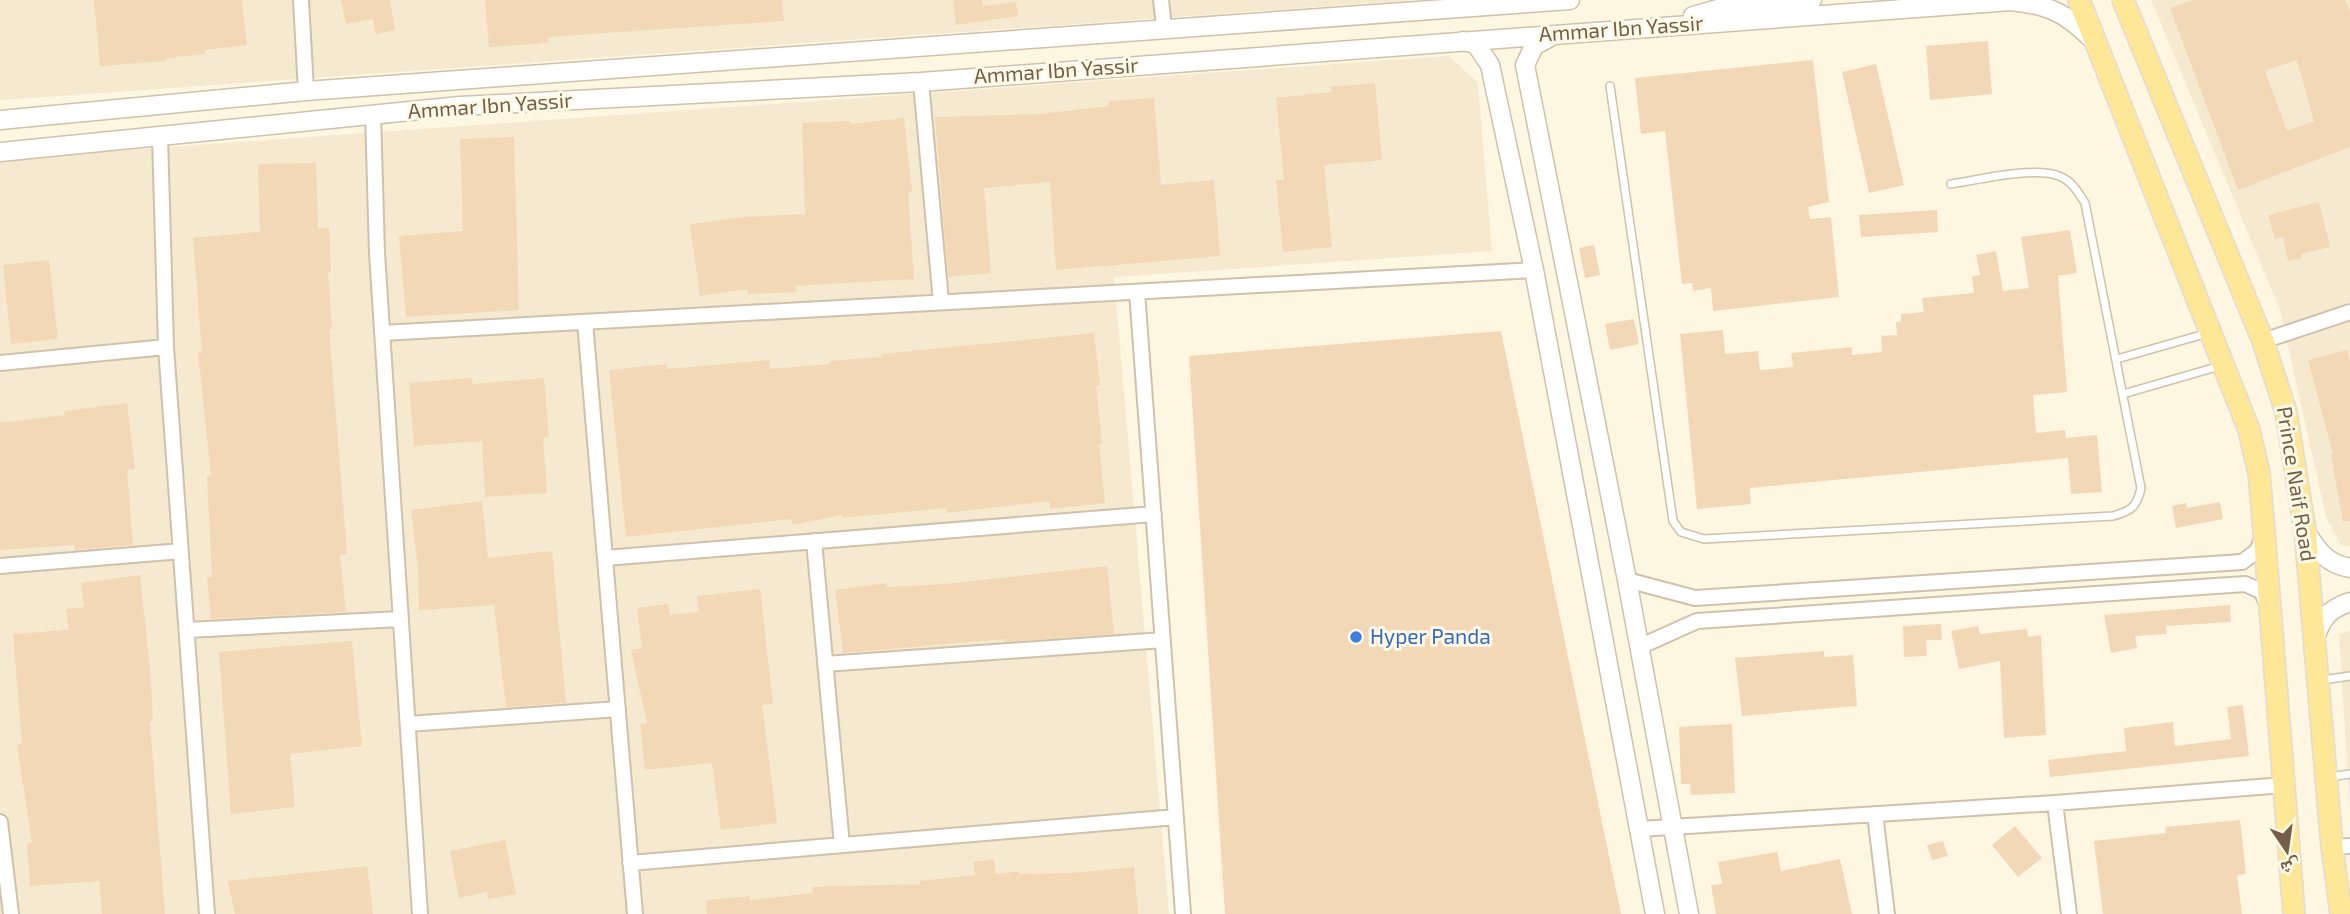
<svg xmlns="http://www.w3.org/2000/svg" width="2350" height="914" font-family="'Exo 2','Noto Naskh Arabic',sans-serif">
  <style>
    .residential { fill: #f5e9cf }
    .building { fill: #f3d8b8; fill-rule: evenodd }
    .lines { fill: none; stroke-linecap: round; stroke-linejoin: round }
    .service-casing { stroke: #d0c1ab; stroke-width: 10 }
    .minor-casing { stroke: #d0c1ab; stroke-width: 18 }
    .tertiary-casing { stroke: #d0c1ab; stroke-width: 21 }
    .primary-casing { stroke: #e1dcd7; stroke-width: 24 }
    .service { stroke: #fff; stroke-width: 7 }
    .minor { stroke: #fff; stroke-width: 14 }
    .tertiary { stroke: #fff; stroke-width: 18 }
    .primary { stroke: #fee797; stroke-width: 21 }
    .shop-dot { fill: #3f7fe0; stroke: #fff9e8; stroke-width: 2.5 }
    .labels { text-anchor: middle; stroke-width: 6; stroke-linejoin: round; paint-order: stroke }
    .street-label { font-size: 21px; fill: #755e47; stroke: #fff9e8 }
    .shop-label { font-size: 21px; fill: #366cbe; stroke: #fff9e8; text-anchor: start }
  </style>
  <rect width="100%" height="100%" fill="#fdf6e1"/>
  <path class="residential" d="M0 0H1414L0 100Z
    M2151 0H2350V546L2341 545 2326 517 2280 310Z
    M1449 56 1478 83 1492 251 1114 277 1169 914H0V159Z
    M2350 631V810L2339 634Z"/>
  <path class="building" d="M94 0H242L247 45 205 50V54L167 58V61L100 66Z
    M341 0H390L395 30 376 34 373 19 346 24Z
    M485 0H782L784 21 548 37V43L489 47Z
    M953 0H982L983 6 1016 2 1018 16 956 25Z
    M2193 0H2345L2350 12V147L2238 190 2170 8ZM2297 60 2314 121 2287 131 2265 71Z
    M1988 41 1992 94 1930 100 1926 46Z
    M1813 60 1829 202 1808 207 1810 219 1831 217 1839 297 1713 311 1711 288 1693 291 1692 283 1682 284 1665 131 1641 134 1635 78Z
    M1876 64 1904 185 1869 193 1842 72Z
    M1375 83 1382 160 1324 165 1332 247 1283 252 1276 180H1284L1276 98 1331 92 1330 87Z
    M1154 98 1161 185 1214 180 1220 256 1056 270 1050 182 984 188 991 273 948 277 935 117 1040 114 1109 106V101Z
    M904 118 912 192 908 193 914 279 795 286 796 292 748 294 747 289 700 296 690 224 744 217 805 214 802 123 850 121 851 124Z
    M514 137 519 310 406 317 399 236 463 231 460 139Z
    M316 163 318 228H329L331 272H328L332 329H329L347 554 340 555 346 612 211 619 207 577H212L207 476 211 475 198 353H202L193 238 260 232 258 164Z
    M2319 202 2330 247 2301 254 2302 258 2288 261 2283 237 2275 239 2268 215Z
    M1937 210 1938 232 1861 237 1859 215Z
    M2070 230 2077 273 2058 276 2067 392 2033 395 2036 433 2065 430 2066 438 2097 435 2102 492 2071 494 2068 458 1750 488 1751 504 1697 509 1680 334 1723 330 1725 354 1758 351 1760 370 1793 367 1791 353 1852 347V355L1882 352 1881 336 1897 335 1896 322 1901 321V314L1924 312 1922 298 1974 293 1972 276 1980 275 1976 255 1996 251 2003 291 2029 288 2021 237Z
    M1594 245 1600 275 1585 278 1579 248Z
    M49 260 58 339 11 344 3 265Z
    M1634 319 1639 344 1610 350 1605 324Z
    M1501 331 1621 914H1225L1189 356Z
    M1094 333 1100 385 1096 386 1102 444H1099L1105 503 1050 509V501L946 513V508L842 518V515L793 525 791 519 626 537 609 370 667 364V369L769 360 770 369 830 364 829 361 881 357V354Z
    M2347 350 2350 362V521L2343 522 2331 455 2333 454 2308 360Z
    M472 378 473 384 544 378 549 437 543 438 547 493 485 497 482 441 414 446 409 383Z
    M127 403 135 469 127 470 133 545 75 550V545L0 550V423L65 415 64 411Z
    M482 501 488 558 552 551 566 703 506 707 494 605 419 610 418 569 411 510Z
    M2220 502 2223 519 2176 528 2172 506 2186 503 2187 508Z
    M1107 566 1114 634 1005 642V639L843 653 835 590 886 583 887 587 945 584Z
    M140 575 150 668 153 721 150 722 165 914H102L99 881 30 886 27 843H32L17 745 22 744 13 634 69 630 66 609 84 607 81 583Z
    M760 589 773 704 762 705 777 823 721 830 712 763 645 770 640 724 647 723 631 650 642 648 637 608 668 604 670 615 698 612 697 596Z
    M2230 605 2231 622 2166 626 2167 634 2135 636 2137 648 2111 653 2104 615Z
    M1941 624 1942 640H1926L1927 656 1904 657 1903 626Z
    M1978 626 1980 634 2027 629 2028 637 2041 635 2046 735 2004 738 2000 661 1959 669 1951 631Z
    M352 641 362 746 290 754 295 807 231 814 219 652Z
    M1824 651V657L1853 655 1857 706 1742 716 1735 658Z
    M2243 705 2249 756 2050 777 2048 760 2126 751 2124 728 2173 722 2175 746 2231 739 2227 707Z
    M1732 724 1735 793 1691 795 1690 784H1681L1679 727Z
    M2240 820 2246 874 2237 875 2242 914H2103L2094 841 2166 833 2165 827Z
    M2015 826 2042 858 2018 877 1992 845Z
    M505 840 516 894 488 899 487 892 459 898 450 851Z
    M1943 841 1948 856 1932 860 1927 845Z
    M1777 852 1781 871 1840 859 1852 914H1716L1711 885 1722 884 1718 862Z
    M994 859 996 874 1019 871V874L1072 873 1134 867 1138 914H707L706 900 750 896V900L813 893 812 887 920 884V881L975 875 973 862Z
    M367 866 373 914H235L228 881Z"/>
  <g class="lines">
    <g class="service-casing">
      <path id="service" d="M1610 86 1673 521 1681 532 1704 539 2113 516C2131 511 2137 507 2141 488L2085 203C2078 192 2072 181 2059 176 2035 166 1978 180 1951 184
        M2117 359 2208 333
        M2123 394 2220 366
        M2322 680 2350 676
        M2330 777 2350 774"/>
    </g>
    <g class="minor-casing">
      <path id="minor" d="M301 0 306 91
        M1161 0 1164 27
        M921 82 941 302
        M373 114 377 253 420 914
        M160 136 166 347 207 914
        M1137 292 1183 914
        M585 322 635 914
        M382 333 1534 270
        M2263 341 2350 312
        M0 363 166 347
        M814 541 842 845
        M605 558 1154 514
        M0 566 181 551
        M1627 580 1695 598 2242 562 2257 551 2263 536
        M187 630 401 619
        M1639 647 1697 621 2245 584 2261 591 2268 605
        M825 664 1163 640
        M408 724 618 709
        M2055 803 2069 914
        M1875 814 1887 914
        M0 822 11 914
        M1639 829 2055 803 2284 785
        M2332 847 2350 846
        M630 863 1176 817"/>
    </g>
    <g class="tertiary-casing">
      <path id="tertiary" d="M1693 16 1718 9 1812 0
        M1552 36 1534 46 1525 65 1627 580 1689 914
        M1463 41 1476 44 1490 65 1534 270 1655 914
        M0 120 306 91 1570 0
        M0 152 460 106 921 82 2011 1C2051 5 2067 14 2095 42
        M2306 532C2318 551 2327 564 2350 568
        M2315 639C2321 618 2329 609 2350 602"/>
    </g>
    <g class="primary-casing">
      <path id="primary" d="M2079 0 2249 430 2259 473 2264 531 2294 914
        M2123 0 2263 341 2286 412 2305 530 2332 847 2341 914"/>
    </g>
    <use href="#service" class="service"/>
    <use href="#minor" class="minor"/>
    <use href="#tertiary" class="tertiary"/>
    <use href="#primary" class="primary"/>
  </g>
  <circle class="shop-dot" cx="1356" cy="637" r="7"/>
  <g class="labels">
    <g class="street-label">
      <text transform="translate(1621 29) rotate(-4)" y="7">Ammar Ibn Yassir</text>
      <text transform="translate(1056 71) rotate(-4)" y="7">Ammar Ibn Yassir</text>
      <text transform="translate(490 106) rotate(-4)" y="7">Ammar Ibn Yassir</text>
      <text transform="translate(2296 484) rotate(81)" y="7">Prince Naif Road</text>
    </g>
    <g class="shop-label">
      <text x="1370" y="644">Hyper Panda</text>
    </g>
  </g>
  <g transform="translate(2287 851) rotate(167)" stroke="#fff9e8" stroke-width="5" paint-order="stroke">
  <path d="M0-5L12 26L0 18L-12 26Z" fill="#755e47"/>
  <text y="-10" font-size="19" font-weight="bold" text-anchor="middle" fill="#755e47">ش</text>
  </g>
</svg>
